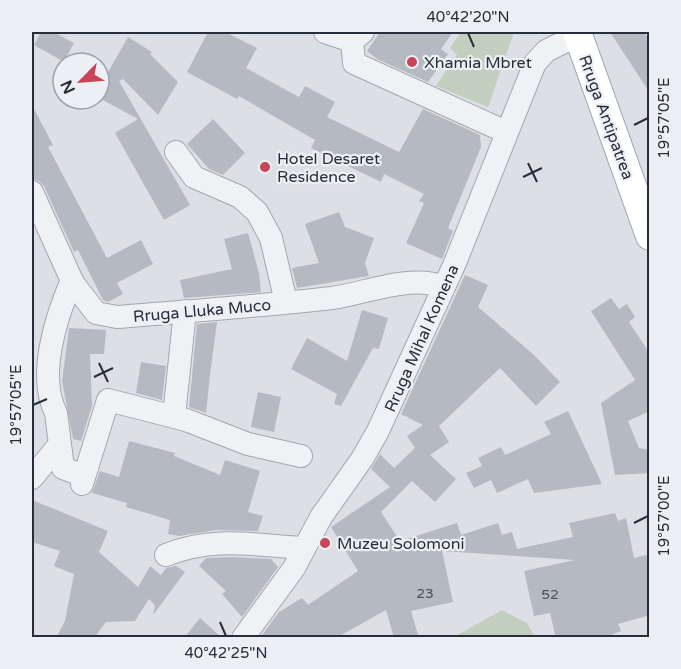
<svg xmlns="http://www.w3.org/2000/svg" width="681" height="669" font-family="'Varela Round',sans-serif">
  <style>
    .green { fill: #c2cfbe }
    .building { fill: #b4b9c2 }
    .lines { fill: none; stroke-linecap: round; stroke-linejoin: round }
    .minor-casing { stroke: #a2a7af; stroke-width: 24 }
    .major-casing { stroke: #9ca4b1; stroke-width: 30 }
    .minor { stroke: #eff1f4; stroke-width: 22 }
    .major { stroke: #fff; stroke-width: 28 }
    .ticks { fill: none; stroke: #272e3b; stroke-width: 2 }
    .poi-dot { fill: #c74557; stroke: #eceff4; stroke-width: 2 }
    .labels { text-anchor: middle; stroke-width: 4.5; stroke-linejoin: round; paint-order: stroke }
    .number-label { font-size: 14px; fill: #4a515d }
    .poi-label { font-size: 16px; fill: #272e3b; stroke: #eceff4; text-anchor: start }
    .street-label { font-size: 16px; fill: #272e3b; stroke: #eceff4 }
    .neatline { fill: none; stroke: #272e3b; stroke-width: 2 }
    .ticks-label { font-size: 15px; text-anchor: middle; fill: #272e3b }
  </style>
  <rect width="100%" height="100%" fill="#dce0e6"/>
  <path class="green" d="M461 32H514L488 107 436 86 457 55 450 48Z
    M502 610 527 623 535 637H454Z"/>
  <path class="building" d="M41 32H53L74 43 64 62 34 45Z
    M208 32H225L257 48 246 68 299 97 305 86 335 102 327 117 399 152 423 109 480 135 481 147 448 228 453 231 442 259 406 243 424 203 419 201 424 194 384 174 381 182 311 148 315 140 239 96 237 99 187 72Z
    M380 32H453L441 49 448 54 428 82 377 59 367 51Z
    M610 32H643L650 41V93Z
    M128 37 152 52 150 54 178 82 158 115 123 79 119 81 190 205 164 220 115 133 138 119 99 98V88Z
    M32 105 53 145 48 147 107 258 141 240 153 264 117 283 123 294 108 302 103 300 78 250 74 252 44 186 39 181 32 179Z
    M213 119 245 153 223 175 209 169 187 144Z
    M339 212 345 227 374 238 365 263 369 276 297 288 292 268 319 263 305 224Z
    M248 233 259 273 261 292 184 298 180 280 232 269 224 239Z
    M465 275 488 285 478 307 533 354 560 382 536 406 500 368 439 426 449 442 430 455 456 479 435 502 412 481 381 512 400 541 457 523 461 535 498 523 502 535 512 532 517 549 573 537 569 523 615 513 618 521 626 518 634 558 650 554V615L618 624 621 631 603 638H556L550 613 534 616 524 571 575 560 442 551 453 602 411 611 419 638H394L386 610 336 638H260L279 612 302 598 308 605 358 571 331 527 390 487 371 469 380 454 394 468 415 448 407 436 423 425 401 414Z
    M611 298 619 309 627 304 635 317 629 322 650 354V411L628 421 639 448 650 450V473L615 475 601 403 635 380 591 311Z
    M362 310 388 318 379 349 373 348 341 406 334 404 337 394 291 369 307 338 347 361Z
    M217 322 210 375 206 413 189 407 197 324Z
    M69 328 106 330 104 354H90L92 406 81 441 73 439 62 381Z
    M141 362 166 366 162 400 136 393Z
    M258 392 281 397 274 432 251 427Z
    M568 411 602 484 534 493 528 479 497 493 491 480 474 488 466 473 482 466 478 458 501 447 505 455 551 434 544 422Z
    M129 441 175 453 174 456 220 475 225 460 260 471 248 512 263 516 258 531 216 530 179 536 168 534 170 520 126 507 127 503 92 493 100 471 119 477Z
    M32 500 108 531 99 552 138 587 150 566 161 575 166 568 176 566 185 572 153 615 155 605 149 599 135 621 106 622 94 638H56L65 621 74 574 54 566 60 551 32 542Z
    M233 557 271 559 278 567 242 617 222 594 226 591 199 566 206 558Z
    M200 618 222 638H184Z"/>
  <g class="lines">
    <g class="minor-casing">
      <path id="minor" d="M325 32 352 41 363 32
        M352 41 354 63 506 132
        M176 152 194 177 240 197 257 212 271 238 286 302
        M32 192 73 283 96 313 117 317C189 311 261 306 332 298 367 293 410 274 444 287
        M72 280C56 317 37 376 56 413L63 468 84 476
        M174 416 185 311
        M32 478 59 445
        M82 484 108 400 186 420 248 444 301 456
        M166 555C212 536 254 545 303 548
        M243 638 294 568 321 517 362 459 378 431 455 263 535 63 546 51 578 35"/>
    </g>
    <g class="major-casing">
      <path id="major" d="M577 32 650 236"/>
    </g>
    <use href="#minor" class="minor"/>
    <use href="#major" class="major"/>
  </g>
  <path class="ticks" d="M468 33 474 47M634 125 648 118M528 163 537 182M523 177 542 168M99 363 108 382M94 377 113 368M33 405 47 399M634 523 648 516M220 622 226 636"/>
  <g class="poi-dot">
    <circle cx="412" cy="62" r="6"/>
    <circle cx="265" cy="167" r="6"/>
    <circle cx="325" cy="543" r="6"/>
  </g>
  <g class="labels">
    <g class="number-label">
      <text x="425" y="598">23</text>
      <text x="550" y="599">52</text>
    </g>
    <g class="poi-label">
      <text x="424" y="68">Xhamia Mbret</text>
      <text x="277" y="164">Hotel Desaret<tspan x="277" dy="18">Residence</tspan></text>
      <text x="337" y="549">Muzeu Solomoni</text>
    </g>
    <g class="street-label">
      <text transform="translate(607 117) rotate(70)" y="6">Rruga Antipatrea</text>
      <text transform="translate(202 310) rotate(-5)" y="6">Rruga Lluka Muco</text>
      <text transform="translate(421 338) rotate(-66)" y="6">Rruga Mihal Komena</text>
    </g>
  </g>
  <rect width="681" height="669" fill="none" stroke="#eceff4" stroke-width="66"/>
  <g transform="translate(81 81) rotate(245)"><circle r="28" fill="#eceff4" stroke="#9da2aa" stroke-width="1.5"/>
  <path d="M0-4.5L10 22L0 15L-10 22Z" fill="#c74557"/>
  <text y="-9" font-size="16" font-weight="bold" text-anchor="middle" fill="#272e3b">N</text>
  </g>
  <rect x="33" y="33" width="615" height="603" class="neatline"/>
  <g class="ticks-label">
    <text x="468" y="22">40°42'20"N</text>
    <text transform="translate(664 118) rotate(-90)" y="5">19°57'05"E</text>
    <text transform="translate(16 405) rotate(-90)" y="5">19°57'05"E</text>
    <text transform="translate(664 516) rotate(-90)" y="5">19°57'00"E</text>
    <text x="226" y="658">40°42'25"N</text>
  </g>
</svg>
